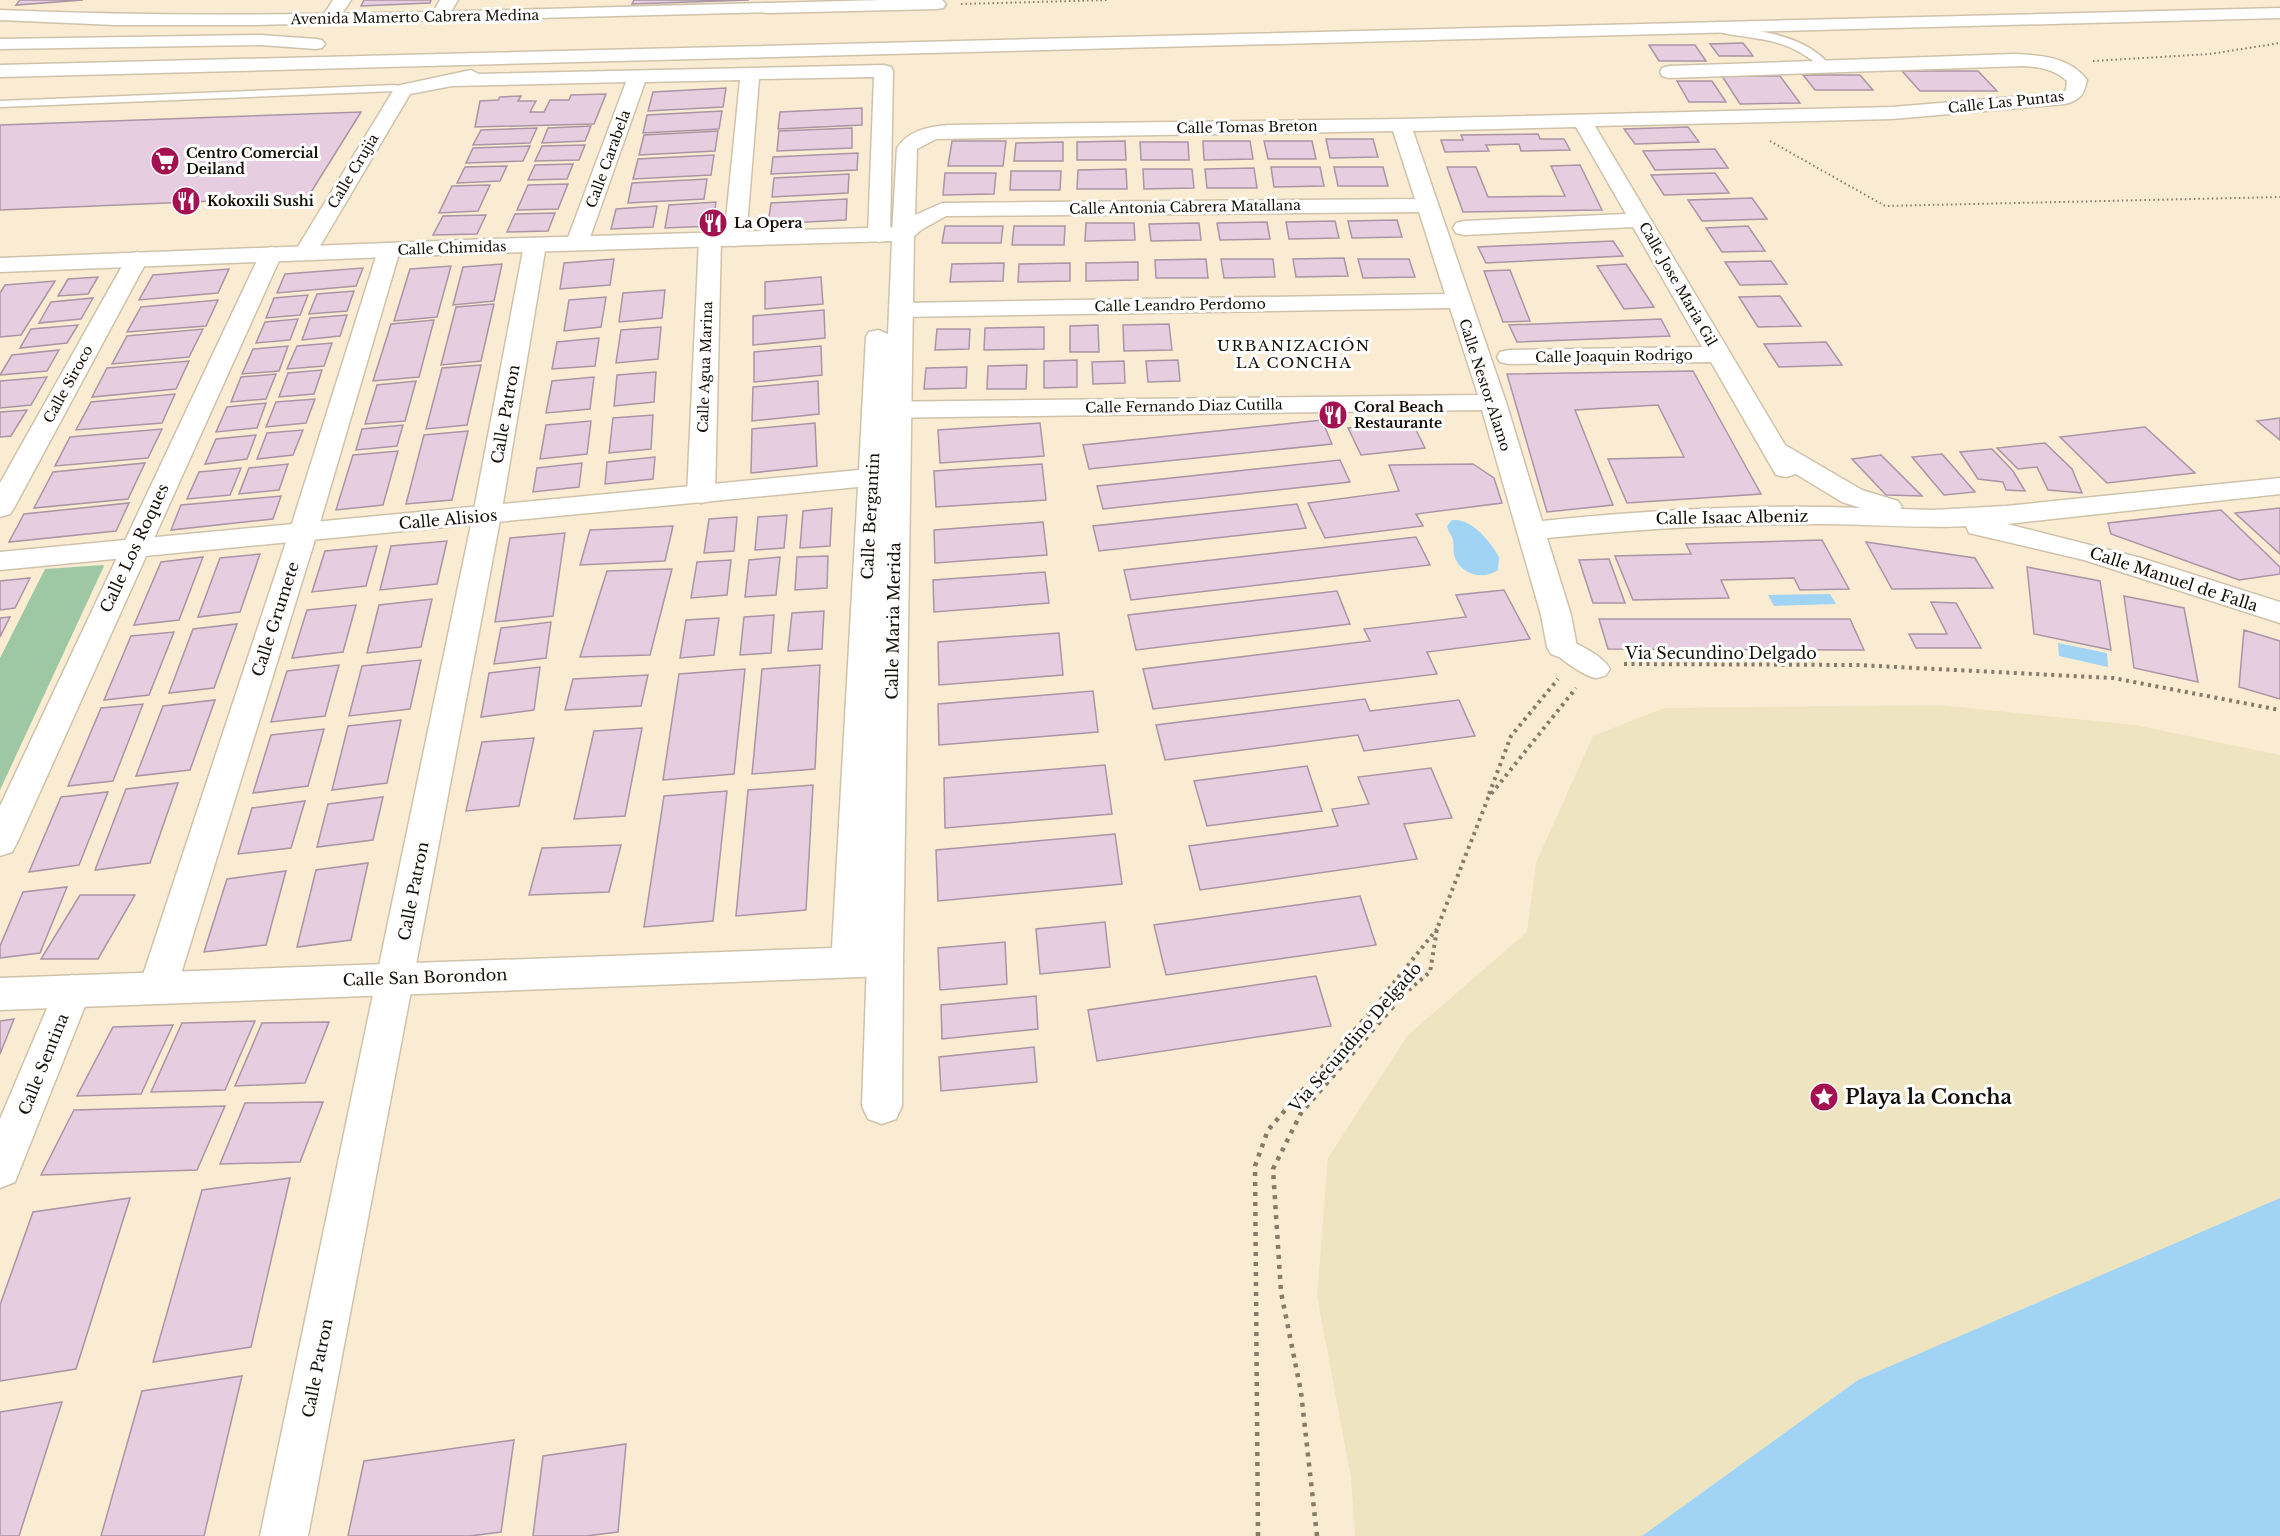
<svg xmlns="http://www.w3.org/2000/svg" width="2280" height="1536" font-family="'Libre Baskerville',serif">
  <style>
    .green { fill: #9ec7a4 }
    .sand { fill: #eee4bf }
    .water { fill: #a1d3f5 }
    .building { fill: #e6cddf; stroke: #ab94a4; stroke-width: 1.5 }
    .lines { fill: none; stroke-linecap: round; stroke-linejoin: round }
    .service-casing { stroke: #cfc2aa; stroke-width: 3 }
    .pedestrian-casing { stroke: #cfc2aa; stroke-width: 3 }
    .minor-casing { stroke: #cfc2aa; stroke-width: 3 }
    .tertiary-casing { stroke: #cfc2aa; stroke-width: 3 }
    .trunk-casing { stroke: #cfc2aa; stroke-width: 3 }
    .path-far2 { stroke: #857b6b; stroke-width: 2; stroke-dasharray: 1.5 3; stroke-linecap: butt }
    .path-far1 { stroke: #857b6b; stroke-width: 4; stroke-dasharray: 3 4.5; stroke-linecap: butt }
    .path { stroke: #857b6b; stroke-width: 4.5; stroke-dasharray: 4 6; stroke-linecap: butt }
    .service { fill: #fff; fill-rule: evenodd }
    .pedestrian { fill: #fff; fill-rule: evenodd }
    .minor { fill: #fff; fill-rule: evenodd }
    .tertiary { fill: #fff; fill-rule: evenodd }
    .trunk { fill: #fff; fill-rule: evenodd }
    .labels { text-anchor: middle; stroke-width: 6; stroke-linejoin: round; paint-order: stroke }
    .far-street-label { font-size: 14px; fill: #140f07; stroke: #fff }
    .far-poi-label { font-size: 14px; font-weight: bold; fill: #140f07; stroke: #fff; text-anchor: start }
    .far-neighbourhood-label { font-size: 15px; letter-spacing: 1.5px; fill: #140f07; stroke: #fff }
    .street-label { font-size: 16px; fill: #140f07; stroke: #fff }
    .near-poi-label { font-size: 20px; font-weight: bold; fill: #140f07; stroke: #fff; text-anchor: start }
  </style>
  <rect width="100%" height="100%" fill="#faecd3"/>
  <path class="green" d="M103 565 104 566 0 790V658L45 569Z"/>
  <path class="sand" d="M1939 705 2135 725 2280 755V1198L1858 1380 1642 1536H1355L1351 1478 1317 1296 1328 1158 1407 1036 1527 932 1536 863 1593 736 1664 708Z"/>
  <path class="water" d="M1452 520C1472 518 1490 541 1499 557L1498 570C1483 581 1459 574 1454 555 1453 550 1454 545 1453 540 1452 535 1448 532 1447 526Z
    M1830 594 1836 604 1774 606 1768 595Z
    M2058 643 2107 653 2108 667 2059 656Z
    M2280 1198V1536H1642L1858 1380Z"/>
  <path class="building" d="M20 0H83L16 5Z
    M364 0H431L430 3 361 6Z
    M634 0H749L632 4Z
    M1743 43 1753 56H1719L1710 44Z
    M1649 45H1695L1706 61H1659Z
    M1902 71H1978L1997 91H1920Z
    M1803 75H1860L1873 90H1815Z
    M1722 76H1780L1800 103 1740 104Z
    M1677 81H1712L1726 102H1689Z
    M726 88 723 107 648 111 653 92Z
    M606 94 594 124 475 127 480 101 498 100 500 97 521 96 518 101H536L530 112H544L550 100H569L571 95Z
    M862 108V125L778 129 780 112Z
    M722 111 719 129 643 133 647 115Z
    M361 112 308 197 0 210V125Z
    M591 126 585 141 542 143 548 128Z
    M1688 127 1699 142 1635 144 1624 129Z
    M537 128 530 143 473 145 481 130Z
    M852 128V148L777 151 779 131Z
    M718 131 715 151 639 155 644 135Z
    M1538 134 1540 139H1564L1570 150 1521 151 1519 144 1486 145 1489 151 1445 152 1441 140H1463L1461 135Z
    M1326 139H1373L1378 157 1330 158Z
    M952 141H1006L1003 166H948Z
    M1125 141 1126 160H1077V142Z
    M1203 141H1250L1253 159 1204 160Z
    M1264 141H1312L1316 159H1268Z
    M1063 142V161H1014L1016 143Z
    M1140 142H1188L1189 160H1141Z
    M585 145 579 160 535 161 542 146Z
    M530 146 523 161 466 163 473 148Z
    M1715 149 1728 168 1655 170 1643 151Z
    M858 153 857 170 771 174 773 157Z
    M714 155 711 175 633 179 638 159Z
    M573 164 567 179 528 180 535 165Z
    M1580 165 1602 210 1463 212 1447 167H1476L1488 197 1565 196 1551 166Z
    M507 166 500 181 457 183 465 167Z
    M1271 167H1320L1324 186 1274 187Z
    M1334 167H1383L1388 186H1338Z
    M1254 168 1257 188H1207L1205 169Z
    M1126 169 1127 189H1077L1078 170Z
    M1143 169H1192L1194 188 1144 189Z
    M1011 171H1061L1060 190H1010Z
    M945 173H996L994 194 943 195Z
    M1715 173 1729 193 1664 195 1651 175Z
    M849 174 848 193 772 197 774 178Z
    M707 179 704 199 628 203 632 183Z
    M568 184 558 209 517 210 528 185Z
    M490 185 478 211 439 213 452 186Z
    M1752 198 1767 219 1702 221 1688 200Z
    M847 199 846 220 768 224 771 203Z
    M716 202 712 226 665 228 669 205Z
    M657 206 653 227 611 229 616 209Z
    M555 213 548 231 507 232 515 214Z
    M486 215 477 234 433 235 443 216Z
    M1397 220 1402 237 1352 238 1348 221Z
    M1335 221 1339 238 1289 239 1286 222Z
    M1267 222 1270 239 1220 240 1217 223Z
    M1086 223H1134L1135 240 1085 241Z
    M1199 223 1201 240 1151 241 1149 224Z
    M945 226H1003L1001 243H942Z
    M1014 226H1065L1064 245H1012Z
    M1748 226 1765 251 1722 252 1706 228Z
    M1613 241 1623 256 1486 263 1478 247Z
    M1344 258 1348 276 1296 277 1293 259Z
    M614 259 610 285 560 289 564 263Z
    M1206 259 1208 278H1156L1155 260Z
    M1221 259H1273L1275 277 1224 278Z
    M1358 259H1409L1415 277 1363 278Z
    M1771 261 1787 284 1740 285 1725 262Z
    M1138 262V280L1086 281V263Z
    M1004 263 1003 281 950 282 952 264Z
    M1070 263V281L1018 282 1019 264Z
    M502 264 494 301 453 305 463 267Z
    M1626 264 1654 307 1624 309 1597 266Z
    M451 266 437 317 394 321 410 269Z
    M363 268 356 286 277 293 285 274Z
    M229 269 218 293 139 300 153 275Z
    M1510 270 1530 321 1503 322 1484 271Z
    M98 277 88 294 58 296 68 279Z
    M821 277 823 304 765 309V282Z
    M55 281 21 335 0 337V293L5 285Z
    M665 290 662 318 619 322 623 293Z
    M354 291 347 311 309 314 317 294Z
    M308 295 300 315 266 318 274 298Z
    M1780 296 1801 326 1758 327 1739 297Z
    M606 297 601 327 564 331 569 300Z
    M93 298 81 319 39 323 51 302Z
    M218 300 206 326 127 332 141 307Z
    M494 304 481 361 441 365 456 307Z
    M824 310 825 338 753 345V316Z
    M347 315 340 336 302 340 310 318Z
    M298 319 290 340 256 343 265 322Z
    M1661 319 1670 336 1517 342 1509 325Z
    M434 320 419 377 373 381 391 324Z
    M1169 324 1172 350 1124 351 1123 325Z
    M78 325 67 343 20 348 31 329Z
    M1098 325 1099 352H1070V326Z
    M661 327 658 359 616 363 621 330Z
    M1044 327V349L984 350 985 328Z
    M203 329 189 357 112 364 127 336Z
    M937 329H970L969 349 935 350Z
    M599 338 595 366 552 369 557 342Z
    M1826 342 1842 365 1779 367 1764 344Z
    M332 343 324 366 287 369 297 346Z
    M288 346 279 371 242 374 253 349Z
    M821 346 822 375 754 382V352Z
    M59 350 47 371 0 375 12 355Z
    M1077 360V387L1044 388V361Z
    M1178 360 1180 381 1148 382 1146 361Z
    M189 361 176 389 92 397 107 368Z
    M1124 361 1125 383 1093 384 1092 362Z
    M481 365 467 425 426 429 442 368Z
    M1027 365 1026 389H987L988 366Z
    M967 367 966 388 924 389 926 368Z
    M322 370 314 394 279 397 288 373Z
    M1693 371 1761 494 1627 503 1608 459 1684 457 1658 405 1575 410 1613 505 1547 512 1507 374Z
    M656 372 654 402 614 406 617 375Z
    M276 374 266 399 231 402 241 377Z
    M47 377 31 405 0 408V381Z
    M594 377 590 409 546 413 552 381Z
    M416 381 405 421 365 424 377 385Z
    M818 381 819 414 752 421 753 387Z
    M175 394 162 423 76 430 91 402Z
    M315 399 306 423 266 427 276 402Z
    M266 403 257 428 216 432 227 407Z
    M27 410 11 436 0 437V412Z
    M653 415 651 449 609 453 613 418Z
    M2280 418V440L2257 421Z
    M1322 420 1332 444 1089 469 1083 445Z
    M591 421 587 454 540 459 546 425Z
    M1412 422 1425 448 1361 455 1348 428Z
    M815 423 817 466 751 473 752 429Z
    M1040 423 1044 456 940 463 938 430Z
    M403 425 397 446 356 450 362 429Z
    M2145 427 2195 473 2107 483 2060 437Z
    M162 429 148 458 55 466 70 437Z
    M303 430 293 455 257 459 267 433Z
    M468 431 452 500 406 504 424 435Z
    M256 435 247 459 205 464 216 439Z
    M2045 443 2072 469 2082 493 2048 490 2037 467 2018 469 1997 448Z
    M1992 449 2013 471 2025 491 2006 490 2003 482 1978 479 1960 452Z
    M398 451 383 505 336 510 353 455Z
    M1942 454 1975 492 1944 495 1912 457Z
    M1881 455 1922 496 1886 495 1852 459Z
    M655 457 653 479 605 484 607 462Z
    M1340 460 1350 482 1103 509 1097 486Z
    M145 463 128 499 34 508 53 472Z
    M582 463 579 487 533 492 537 468Z
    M288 464 279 490 239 494 249 468Z
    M1042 464 1046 500 936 507 934 471Z
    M1473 464 1494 478 1502 503 1416 514 1423 526 1325 538 1308 503 1399 491 1389 465Z
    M241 468 230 495 187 499 199 472Z
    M281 496 273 519 171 530 181 505Z
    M129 503 116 531 9 542 24 514Z
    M1297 504 1306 528 1099 551 1093 526Z
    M832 508 830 546 800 548 803 511Z
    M2280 508V554L2235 513Z
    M2221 510 2280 567V574L2239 580 2111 534 2108 523Z
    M787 515 784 548 755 550 758 517Z
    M737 517 734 551 704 553 709 519Z
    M1043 522 1047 555 935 563 934 530Z
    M673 526 665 561 580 565 590 530Z
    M565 533 553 616 495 622 510 538Z
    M1416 537 1430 565 1131 600 1124 570Z
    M1822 540 1849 589 1800 590 1794 578 1721 580 1729 598 1633 600 1615 556 1691 554 1686 544Z
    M447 541 437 584 380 590 391 546Z
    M1866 542 1975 558 1993 588 1892 589Z
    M377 546 366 586 312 592 325 551Z
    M260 554 240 612 198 617 220 558Z
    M828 556 827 588 795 590 797 557Z
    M203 557 179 620 134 625 161 562Z
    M780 557 776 595 745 597 749 560Z
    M1609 559 1625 603H1593L1579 560Z
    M731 560 727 595 691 598 697 562Z
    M2027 567 2100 581 2111 650 2034 634Z
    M672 569 650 655 580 657 607 571Z
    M1045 572 1049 603 934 612 933 580Z
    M30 578 15 608 0 610V581Z
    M1504 590 1530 639 1427 652 1437 674 1153 709 1143 669 1370 641 1364 629 1466 617 1456 595Z
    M1337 591 1350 624 1136 650 1128 615Z
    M2124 596 2184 608 2198 682 2134 668Z
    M432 599 421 647 367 653 379 605Z
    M1931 602 1956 603 1981 648H1916L1909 634H1947Z
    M356 605 343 652 292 658 307 610Z
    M824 611 822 649 788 651 792 613Z
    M774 615 771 653 740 655 744 617Z
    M10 617 0 637V618Z
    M719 618 714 655 680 658 686 620Z
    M1599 619H1850L1864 650 1608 649Z
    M551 622 546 658 494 664 501 628Z
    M237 624 214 688 169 693 193 629Z
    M2244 630 2280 641V699L2239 687Z
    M174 632 149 695 104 700 131 636Z
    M1059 633 1063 675 939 685 938 642Z
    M421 660 410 709 349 716 362 666Z
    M339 665 325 716 271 722 287 671Z
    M820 665 815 769 752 774 762 669Z
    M540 667 534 710 481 717 489 673Z
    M745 669 734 774 663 780 679 674Z
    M648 675 641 706 565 710 573 679Z
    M1093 691 1098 732 939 745 938 704Z
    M1365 699 1370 711 1459 700 1475 736 1364 751 1358 735 1165 760 1156 725Z
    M215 700 190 770 136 776 163 706Z
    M143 704 113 781 68 786 101 708Z
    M401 720 387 783 332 790 348 726Z
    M642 728 625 816 574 819 594 731Z
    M324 729 308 786 253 793 271 735Z
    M534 738 519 806 466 811 482 742Z
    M1105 765 1112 814 945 828 944 778Z
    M1307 766 1322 811 1207 826 1194 781Z
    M1431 768 1452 818 1404 824 1417 859 1200 890 1189 846 1338 826 1332 809 1369 804 1358 777Z
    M178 783 150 863 95 870 126 789Z
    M813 785 806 910 736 916 748 790Z
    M727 791 713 921 644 927 664 796Z
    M108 792 79 865 29 872 61 797Z
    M383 797 373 840 317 847 328 804Z
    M305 801 291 848 238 854 252 808Z
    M1115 834 1122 884 938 901 936 850Z
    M621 845 609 892 529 895 542 848Z
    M368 863 351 940 297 947 316 870Z
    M286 871 266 945 204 952 227 879Z
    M67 887 40 953 0 958V946L23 892Z
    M80 895H135L98 959H41Z
    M1360 896 1376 945 1166 975 1154 925Z
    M1105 922 1110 967 1040 974 1036 929Z
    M1005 942 1007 984 940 990 938 948Z
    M1316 976 1331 1026 1097 1061 1088 1010Z
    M1036 996 1038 1029 942 1039 941 1005Z
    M14 1019 0 1054V1021Z
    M255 1021 225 1090 151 1092 182 1023Z
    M329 1022 305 1083 235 1086 262 1023Z
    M173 1025 141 1094 77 1096 113 1027Z
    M1034 1047 1037 1082 941 1091 939 1057Z
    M323 1102 300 1162 220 1164 245 1103Z
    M225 1106 197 1170 41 1175 74 1110Z
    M290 1178 251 1347 153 1362 202 1190Z
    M130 1198 76 1369 0 1381V1305L33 1212Z
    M242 1376 204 1536H101L142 1391Z
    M62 1402 19 1536H0V1412Z
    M514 1440 501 1532 470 1536H348L364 1461Z
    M626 1444 618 1532 586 1536H533L543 1456Z"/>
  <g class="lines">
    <g class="service-casing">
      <path id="service" d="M1716 26C1756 30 1802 33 1830 65L1821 67C1782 35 1758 41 1713 31L1711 29Z
        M395 85 408 90 403 93 395 91 0 107V101Z"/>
    </g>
    <g class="pedestrian-casing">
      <path id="pedestrian" d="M1562 638C1577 643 1602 655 1610 669L1606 675C1604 676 1598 678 1596 678 1585 677 1555 656 1550 647L1553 641Z"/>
    </g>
    <g class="minor-casing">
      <path id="minor" d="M333 0H351L336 23H324L321 19Z
        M440 0H458L446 20H434L431 16Z
        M883 0H942L946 4 943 8 937 9 767 13 761 12 758 8 761 4 767 3Z
        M2014 54C2040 55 2070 57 2087 80 2084 95 2080 100 2065 104L1892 119 1595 126 1785 445 1862 490 1898 501 1902 507 1900 509 1934 510 2006 506 2280 478V494L2007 524 2141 558 2280 602V623L2084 560 1969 533 1966 526C1914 529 1863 523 1811 524 1723 524 1635 529 1547 538L1571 615 1577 647 1573 654 1562 658 1551 654 1547 647 1541 615 1482 410 875 418 866 415 862 410 866 405 875 402 1478 395 1450 308 901 317 893 315 889 310 893 305 901 303 1445 294 1419 212 946 216 921 230 911 239 903 241 895 239 892 234 897 148C909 130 928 127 948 125L1401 119 1892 107 2061 93 2066 90 2067 81C2054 69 2040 67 2023 66L1669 78 1662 76 1660 72 1662 68 1669 66ZM1576 127 1626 214 1464 221 1456 223 1453 228 1456 233 1464 235 1633 227 1702 347 1509 350 1500 352 1497 357 1500 362 1509 364 1711 362 1776 475 1786 477 1796 474 1842 502 1861 508C1755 504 1648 510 1542 521L1506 402 1413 131ZM1393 131 1415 199 942 203 915 215 917 149 936 139Z
        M884 65 891 67 893 71 890 235 887 240 879 242 871 240 868 235 874 77 759 79 746 239 743 244 735 246 727 244 724 239 740 80 645 82 588 243 585 248 577 250 569 248 566 243 626 82 452 86 410 94 313 258 305 260 297 258 294 253 396 86 471 70 479 74Z
        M710 233 718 235 721 240 715 495 711 501 701 503 691 501 687 495 699 240 702 235Z
        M535 238 543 240 546 245 501 515 308 1536H260L473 515 524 245 527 240Z
        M389 243 397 245 400 250 317 533 177 987 171 998 158 1003 145 998 139 987 289 533 378 250 381 245Z
        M271 247 279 249 282 254 17 843 12 852 0 856V806L260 254 263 249Z
        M137 252 145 254 148 259 14 508 10 514 0 517V483L126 259 129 254Z
        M885 946 898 950 903 961 902 1106 896 1119 882 1124 868 1119 862 1106 867 961 872 950Z
        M72 975 85 980 91 991 15 1182 0 1188V1119L59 980Z"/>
    </g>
    <g class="tertiary-casing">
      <path id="tertiary" d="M767 3 773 4 776 8 773 12 255 25H115L0 20V10C255 21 511 9 767 3Z
        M903 227 911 229 914 234 903 961 898 972 885 976 0 1010V978L832 948 858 487 0 570V552L859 470 866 337 869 332 878 330 888 334 892 241 489 253 0 272V258L489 239Z"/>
    </g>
    <g class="trunk-casing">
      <path id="trunk" d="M2280 8V18L0 77V65Z
        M261 35 316 39 322 40 325 44 322 48 316 49 261 45 0 49V39Z"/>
    </g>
    <path class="path-far2" d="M961 4 1109 0
      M2093 61 2210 54 2280 43
      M1770 141 1885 206 2280 197"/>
    <path class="path-far1" d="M1624 664 1857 665 2113 678 2280 710
      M1489 794 1511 736 1558 679
      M1384 995 1437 929
      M1403 995 1430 972 1437 929 1488 798 1576 688"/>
    <path class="path" d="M1258 1536 1255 1166 1268 1130 1386 994
      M1317 1536 1301 1392 1281 1292 1273 1169 1301 1113 1404 994"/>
    <use href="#service" class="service"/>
    <use href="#pedestrian" class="pedestrian"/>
    <use href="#minor" class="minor"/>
    <use href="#tertiary" class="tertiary"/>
    <use href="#trunk" class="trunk"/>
  </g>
  <defs>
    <g id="supermarket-disc" transform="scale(1.5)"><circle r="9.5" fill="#a41151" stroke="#fff"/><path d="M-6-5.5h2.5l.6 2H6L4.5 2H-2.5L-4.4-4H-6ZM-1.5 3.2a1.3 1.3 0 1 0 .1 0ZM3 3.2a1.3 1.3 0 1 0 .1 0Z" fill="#fff"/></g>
    <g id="restaurant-disc" transform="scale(1.5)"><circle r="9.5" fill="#a41151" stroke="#fff"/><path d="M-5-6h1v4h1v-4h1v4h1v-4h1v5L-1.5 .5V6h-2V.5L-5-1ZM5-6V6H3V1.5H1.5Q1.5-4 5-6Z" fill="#fff"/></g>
    <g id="sight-disc" transform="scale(1.5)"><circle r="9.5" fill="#a41151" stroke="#fff"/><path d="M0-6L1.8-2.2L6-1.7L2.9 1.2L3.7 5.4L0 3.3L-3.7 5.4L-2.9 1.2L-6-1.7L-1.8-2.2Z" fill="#fff"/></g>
  </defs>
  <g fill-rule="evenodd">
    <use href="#supermarket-disc" x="165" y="161"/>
    <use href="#restaurant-disc" x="186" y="201"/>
    <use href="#restaurant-disc" x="713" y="223"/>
    <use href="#restaurant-disc" x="1333" y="415"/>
    <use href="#sight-disc" x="1824" y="1097"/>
  </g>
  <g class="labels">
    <g class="far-street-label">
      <text transform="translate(415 17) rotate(-1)" y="5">Avenida Mamerto Cabrera Medina</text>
      <text transform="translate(2006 102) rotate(-6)" y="5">Calle Las Puntas</text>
      <text transform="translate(1247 127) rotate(-1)" y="5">Calle Tomas Breton</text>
      <text transform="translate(608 159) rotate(-70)" y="5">Calle Carabela</text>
      <text transform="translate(353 171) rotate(-59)" y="5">Calle Crujia</text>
      <text transform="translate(1185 207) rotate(-1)" y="5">Calle Antonia Cabrera Matallana</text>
      <text transform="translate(452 248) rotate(-2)" y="5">Calle Chimidas</text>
      <text transform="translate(1678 284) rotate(60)" y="5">Calle Jose Maria Gil</text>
      <text transform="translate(1180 305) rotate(-1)" y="5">Calle Leandro Perdomo</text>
      <text transform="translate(1614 356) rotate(-1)" y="5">Calle Joaquin Rodrigo</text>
      <text transform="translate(705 367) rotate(-88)" y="5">Calle Agua Marina</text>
      <text transform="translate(68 384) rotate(-61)" y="5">Calle Siroco</text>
      <text transform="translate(1485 385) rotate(72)" y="5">Calle Nestor Alamo</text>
      <text transform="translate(1184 406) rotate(-1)" y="5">Calle Fernando Diaz Cutilla</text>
    </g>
    <g class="far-poi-label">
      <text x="186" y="158">Centro Comercial<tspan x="186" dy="16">Deiland</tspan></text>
      <text x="207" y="206">Kokoxili Sushi</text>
      <text x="734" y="228">La Opera</text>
      <text x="1354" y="412">Coral Beach<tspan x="1354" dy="16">Restaurante</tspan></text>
    </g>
    <g class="far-neighbourhood-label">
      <text x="1294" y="351">URBANIZACIÓN<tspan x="1294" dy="17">LA CONCHA</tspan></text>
    </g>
    <g class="street-label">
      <text transform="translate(505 414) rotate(-80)" y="6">Calle Patron</text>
      <text transform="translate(870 516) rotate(-87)" y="6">Calle Bergantin</text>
      <text transform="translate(1732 517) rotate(-1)" y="6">Calle Isaac Albeniz</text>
      <text transform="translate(448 519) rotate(-5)" y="6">Calle Alisios</text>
      <text transform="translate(134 548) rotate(-65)" y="6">Calle Los Roques</text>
      <text transform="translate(2174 579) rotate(18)" y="6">Calle Manuel de Falla</text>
      <text transform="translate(275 619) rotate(-72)" y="6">Calle Grumete</text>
      <text transform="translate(893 621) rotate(-89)" y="6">Calle Maria Merida</text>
      <text x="1721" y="659">Via Secundino Delgado</text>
      <text transform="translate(413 891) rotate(-79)" y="6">Calle Patron</text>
      <text transform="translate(425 977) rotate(-2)" y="6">Calle San Borondon</text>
      <text transform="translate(1355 1037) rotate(-49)" y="6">Via Secundino Delgado</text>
      <text transform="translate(43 1064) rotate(-68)" y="6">Calle Sentina</text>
      <text transform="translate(317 1368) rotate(-79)" y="6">Calle Patron</text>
    </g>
    <g class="near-poi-label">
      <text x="1845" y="1104">Playa la Concha</text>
    </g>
  </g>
</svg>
